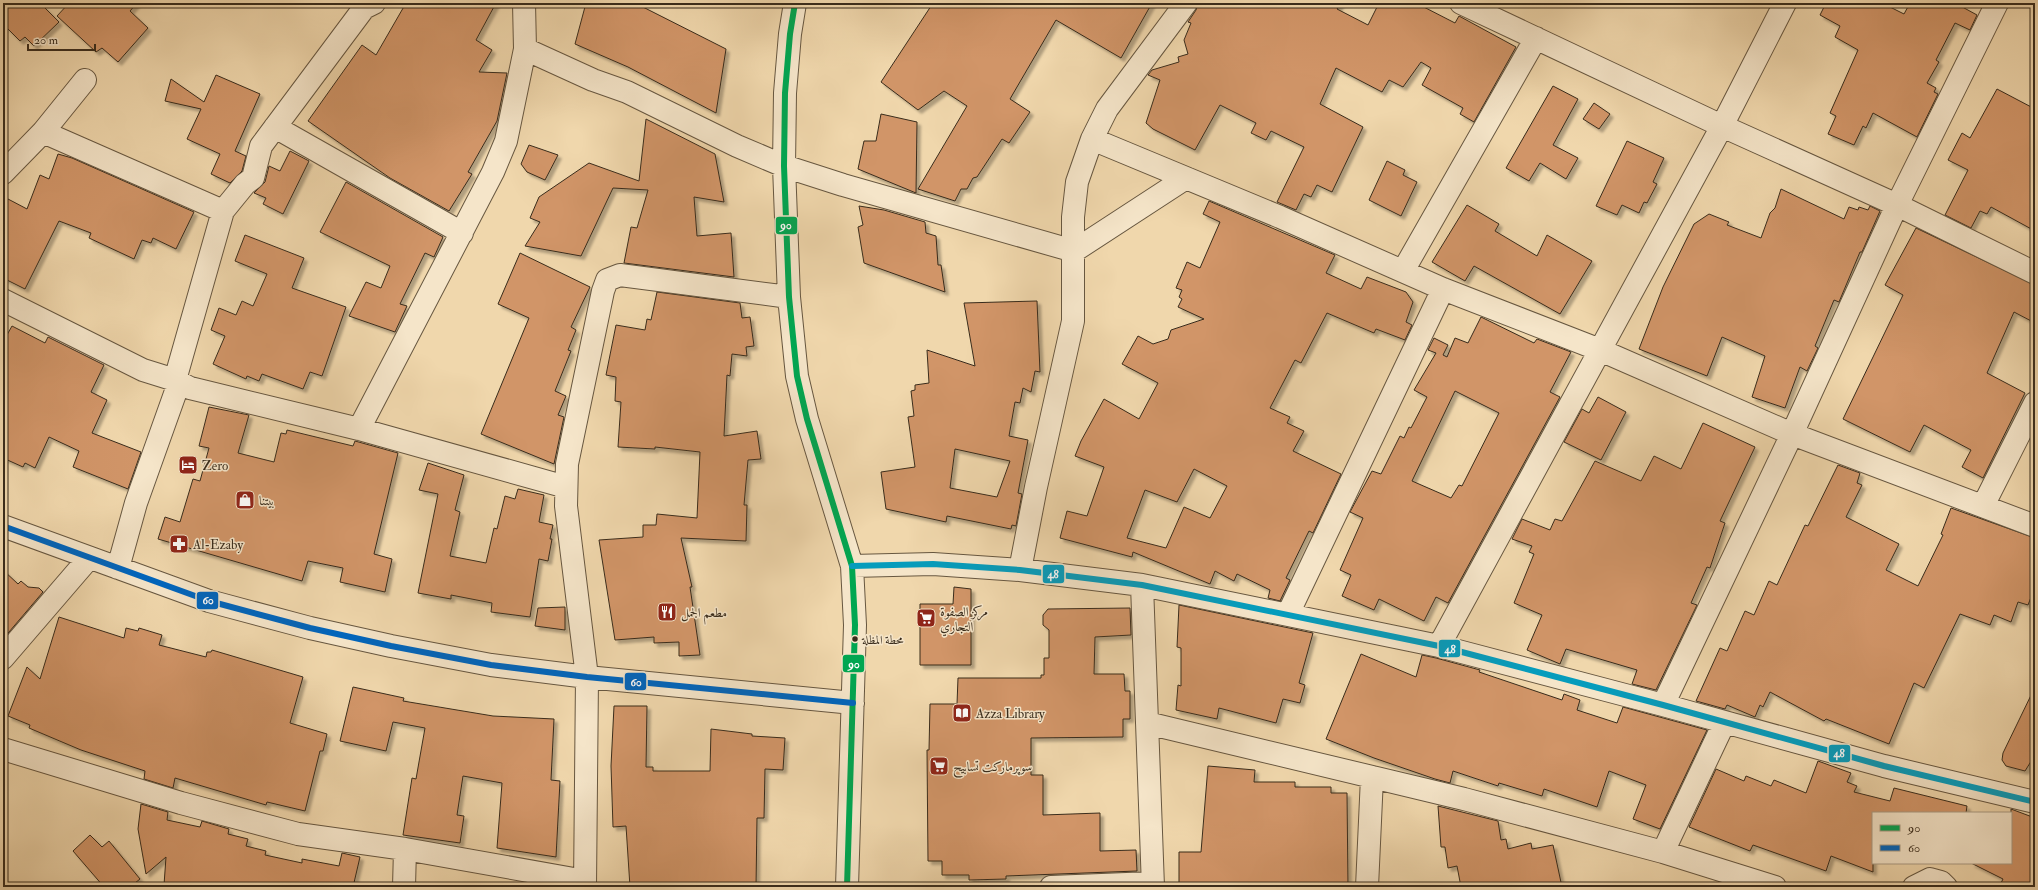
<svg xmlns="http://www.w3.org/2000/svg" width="2038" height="890" font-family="'IM FELL Double Pica',Amiri,serif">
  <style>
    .building { fill: #d19567; stroke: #392c1c; fill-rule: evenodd; filter: url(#shadow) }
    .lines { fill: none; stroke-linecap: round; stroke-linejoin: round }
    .minor-casing { stroke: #675740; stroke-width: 24 }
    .minor { stroke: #f5e5c9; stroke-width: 22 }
    .bus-1-casing { stroke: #f5e5c9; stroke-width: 9 }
    .bus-2-casing { stroke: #f5e5c9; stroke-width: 9 }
    .bus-3-casing { stroke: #f5e5c9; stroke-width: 9 }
    .bus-1 { stroke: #00a651; stroke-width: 6 }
    .bus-2 { stroke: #0065bd; stroke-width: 6 }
    .bus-3 { stroke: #069cbc; stroke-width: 6 }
    .bus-dot { fill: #392c1c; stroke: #f5e5c9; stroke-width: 1.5 }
    .labels { text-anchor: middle; stroke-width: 3; stroke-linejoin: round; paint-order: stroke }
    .bus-label { font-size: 12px; fill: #392c1c; stroke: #f5e5c9; text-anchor: start }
    .poi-label { font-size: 13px; fill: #392c1c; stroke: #f5e5c9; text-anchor: start }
    .line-badge { stroke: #f5e5c9; stroke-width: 1.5 }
    .badge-label { font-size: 11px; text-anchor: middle; font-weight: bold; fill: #fff }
  </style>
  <defs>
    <filter id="shadow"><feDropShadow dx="3.5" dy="3.5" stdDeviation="1" flood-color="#0004"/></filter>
  </defs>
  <rect width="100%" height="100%" fill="#f0d7ac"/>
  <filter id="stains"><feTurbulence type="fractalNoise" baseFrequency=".005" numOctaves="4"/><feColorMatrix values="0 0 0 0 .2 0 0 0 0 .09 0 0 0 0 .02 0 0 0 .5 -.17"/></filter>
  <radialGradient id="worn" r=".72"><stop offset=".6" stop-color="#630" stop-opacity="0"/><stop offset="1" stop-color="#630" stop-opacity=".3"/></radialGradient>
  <path class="building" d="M3 3H40L59 22 34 46 25 37 20 41 3 24Z
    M69 3H137L130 11 148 28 118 62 102 48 96 52 57 16Z
    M406 3H496L476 40 492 50 479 72 507 73 497 121 468 172 472 174 449 211 390 178 308 121 362 45 376 55Z
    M586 3H635L726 49 716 113 628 67 575 44Z
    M933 3H1152L1121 58 1056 20 1010 99 1030 112 1009 143 1002 139 977 177 973 178 967 189H961L955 201 918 189 967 106 944 91 918 110 881 82Z
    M1198 3H1341L1337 9 1368 25 1379 3H1416L1455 23 1459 16 1516 47 1474 122 1460 114 1463 108 1422 85 1431 68 1421 62 1403 87 1389 80 1382 92 1336 68 1320 104 1363 127 1332 192 1317 185 1311 197 1304 194 1296 210 1277 202 1304 147 1271 131 1266 140 1251 133 1256 123 1220 105 1195 150 1153 129 1146 123 1160 80 1148 75 1152 70 1179 62 1178 57 1188 54 1184 40 1191 23 1188 22 1196 10Z
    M1826 3H1882L1904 14 1910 3H1955L1977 15 1970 30 1955 23 1936 60 1939 62 1927 83 1936 88 1934 92 1938 94 1917 137 1873 113 1866 128 1863 126 1854 145 1828 134 1836 116 1830 113 1858 50 1835 37 1840 26 1820 15Z
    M216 75 260 94 235 151 246 156 242 171 230 183 211 174 220 154 187 139 201 109 165 101 171 79 204 102Z
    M1553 86 1578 99 1553 145 1578 158 1566 179 1540 163 1529 181 1506 168Z
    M1997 89 2035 109V231L1991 207 1987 214 1980 211 1971 228 1945 215 1968 170 1948 160 1962 133 1970 138Z
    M1594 103 1610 114 1599 129 1583 119Z
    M881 114 917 122 916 193 858 169 864 141H876Z
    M646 119 715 154 724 202 694 197 697 236 731 233 734 277 624 263 631 227 637 228 648 190 613 188 581 256 525 246 540 222 530 218 539 197 589 163 639 181Z
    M1627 141 1664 158 1653 182 1657 184 1647 203 1644 202 1639 213 1622 205 1617 215 1596 206Z
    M529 145 558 155 545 180 527 172 521 164Z
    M290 151 309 161 283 214 263 204 266 198 254 193 265 182 269 166 280 171Z
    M58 154 72 158 194 212 176 249 153 238 151 243 142 240 134 259 89 238 91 233 59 221 25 289 3 278V209L8 199 27 209 40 175 49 179Z
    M1387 161 1405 170 1403 175 1417 182 1401 216 1369 200Z
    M346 182 443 237 434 257 425 253 400 304 407 306 395 332 349 316 366 282 381 288 390 266 320 232Z
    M1781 189 1844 219 1849 207 1858 210 1859 207 1868 210 1870 206 1880 211 1862 252H1860L1839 302 1834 300 1815 346 1818 348 1807 371 1800 367 1785 408 1752 397 1765 356 1722 337 1707 376 1639 349 1663 287 1694 224 1709 214 1729 222 1727 225 1761 238 1770 213 1775 208Z
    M1209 201 1335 255 1326 273 1361 289 1367 277 1406 292 1413 302 1406 322 1412 325 1405 340 1376 329 1374 333 1327 313 1301 363 1295 360 1270 408 1290 417 1287 423 1304 431 1293 451 1341 474 1313 533 1309 531 1286 578 1290 580 1280 601 1268 598 1270 590 1237 574 1234 581 1215 571 1210 584 1133 552 1132 557 1060 538 1067 511 1087 516 1104 467 1075 456 1081 441 1104 399 1139 419 1158 383 1122 364 1138 336 1153 344 1168 339 1171 330 1204 319 1178 307 1182 299 1179 297 1182 290 1176 288 1187 262 1200 268 1220 222 1203 214ZM1194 469 1227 486 1210 518 1184 507 1166 548 1127 538 1145 490 1177 502Z
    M1467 205 1499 224 1495 231 1537 256 1547 235 1592 261 1560 314 1474 266 1465 281 1432 262Z
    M859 206 884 210 925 222 926 233 936 236 938 265H941L945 292 864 263 858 227 863 225Z
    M1916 228 2035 285V323L2014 312 1987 373 2025 393 1983 478 1962 467 1971 450 1924 425 1910 452 1843 419 1903 295 1885 285Z
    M245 235 304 258 292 288 346 307 322 376 310 372 303 389 262 374 259 381 247 376 246 379 213 364 225 336 211 330 219 308 236 315 242 301 253 306 267 274 235 261Z
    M520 253 590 287 571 327 576 330 568 350 571 351 555 391 566 396 558 415 564 417 554 464 481 434 529 318 498 304Z
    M657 292 740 303 742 318 750 317 754 346 746 347 747 356 732 354 730 376 727 375 724 436 757 431 761 459 748 460 744 505H747L746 541 681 538 692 587H690L700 655 679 656V642L654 643V637L615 640 599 540 643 537V525H656L657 514 697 518 700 452 655 447V449L618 447 621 402 615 401 616 377 606 375 616 325 645 330 647 319 651 320Z
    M1037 301 1040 372 1035 371 1031 392 1023 388 1020 403 1015 402 1009 436 1028 440 1018 493 1022 494 1016 526 1012 525 1011 529 947 516 946 522 886 509 881 472 915 467 908 417 914 416 911 391 915 390V385L929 383 927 350 975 366 964 303ZM955 449 1010 461 997 497 950 488Z
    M1481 317 1534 343 1537 339 1571 352 1550 392 1560 397 1448 603 1436 597 1424 621 1379 599 1374 610 1342 596 1351 575 1340 570 1363 518 1350 512 1372 471 1381 474 1400 436 1404 438 1409 427 1411 428 1427 397 1414 390 1436 353 1428 350 1434 338 1448 345 1443 355 1447 357 1455 338 1468 343ZM1455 391 1499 413 1462 486 1459 485 1451 498 1412 481Z
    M12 326 45 343 48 337 104 365 91 392 107 400 92 433 141 452 128 489 73 467 79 451 49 437 35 468 25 463 23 467 3 458V342Z
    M1598 397 1626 412 1601 460 1564 442 1582 409 1589 413Z
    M209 407 249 415 238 453 274 462 281 433 286 434 287 430 353 446 355 441 398 453 374 554 392 559 385 592 340 582 343 568 308 561 302 581 158 539 165 517 180 522 193 479 200 481 209 448 199 446Z
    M1703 423 1755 447 1720 521 1725 523 1710 568 1707 567 1691 603 1697 605 1656 690 1632 684 1637 670 1566 649 1560 664 1527 650 1542 615 1514 603 1534 554 1529 552 1532 546 1512 539 1522 519 1550 530 1555 519 1562 521 1595 461 1641 481 1654 456 1681 469Z
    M428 463 464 475 455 510 460 512 450 556 486 563 494 528 497 529 505 496 515 499 518 489 544 495 539 522 553 525 550 539H552L548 561 539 559 530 617 491 612 492 603 451 595V599L418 593 438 494 419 490Z
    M1838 465 1860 473 1857 483 1862 485 1846 517 1899 544 1886 570 1918 586 1943 535 1941 534 1951 508 2035 538V587L2028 605 2018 602 2011 622 1994 615 1990 625 1960 614 1924 688 1914 683 1889 744 1826 719 1824 721 1770 692 1763 707 1760 705 1755 717 1727 705 1725 709 1696 701 1720 648 1727 651 1745 611 1754 615 1769 581 1777 585 1805 525 1808 526Z
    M3 570 18 584 21 581 28 587 39 588 43 592 3 639Z
    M954 587 971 589V665H920V604H953Z
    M1179 605 1313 633 1299 683 1305 685 1300 703 1283 699 1276 723 1219 708 1217 719 1176 710 1178 685 1181 686V648L1177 647Z
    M565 607V630L535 626 538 608Z
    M1130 608 1131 635 1095 637 1094 674H1124L1125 691H1130V719H1123V737L1031 738V775H1043V815L1100 813V851L1136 850 1137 871 1006 876V879L969 880V875H942V861H928L927 750H929L930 704H957L958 678H1041V675H1044V658H1049V630L1043 625V615L1048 609Z
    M59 617 124 638 126 628 138 631 139 628 162 635 159 645 206 657 207 652H211L212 650 303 677 290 723 327 734 323 751H320L305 811 267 802 266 805 175 778 173 788 144 779 145 771 81 750 29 728 30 725 8 716 27 667 40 679Z
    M1361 654 1416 677 1422 655 1436 658 1480 670 1479 672 1562 700 1564 694 1580 700 1577 710 1617 723 1623 707 1707 730 1660 829 1633 819 1646 785 1609 771 1597 807 1544 789 1542 796 1499 783 1498 786 1453 771 1450 783 1435 779 1374 758 1326 739Z
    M353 687 404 698 403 701 493 716 554 719 551 780 560 781 556 857 497 848 502 783 463 776 457 815 464 816 460 843 403 835 412 778 416 779 425 728 393 722 386 751 340 741Z
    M2035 687V755L2025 771 2006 766 2002 760 2003 753Z
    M614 706H647L646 767H653V771H710L711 729 752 734V736L785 738 783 770 765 769 764 818H757L756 887H630L626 826 613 827 611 766Z
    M1818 761 1851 773 1847 782 1857 786 1854 792 1890 801 1894 788 1967 806 1966 813H1873V872L1831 856 1826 871 1753 845 1750 851 1689 827 1716 769 1744 781 1746 776 1771 786 1774 780 1806 793Z
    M1208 766 1255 770 1254 782H1295V787H1331V793H1347L1348 887H1179V852H1201Z
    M141 804 168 812 167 820 200 827 202 821 229 829 228 834 248 839 246 846 266 851 265 855 302 863V859L339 866 342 853 360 857 353 887H198L164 885 166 857 146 874 138 829Z
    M1438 806 1498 821 1501 840 1506 839 1508 849 1531 843 1532 849 1553 845 1562 887H1461L1457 866 1448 868 1445 847H1441Z
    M2011 809 2035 818V875L2029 887H1999L2003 879 1971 863H2011Z
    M90 835 102 847 109 841 140 879 130 887H104L73 851Z"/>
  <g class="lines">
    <g class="minor-casing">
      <path id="minor" d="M795 3 790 34 785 93 784 166 789 297 797 376 807 419 852 566 855 625 847 887
        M1461 3 1722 126 1897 205 2035 273
        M525 49 593 80 627 92 737 146 784 166 843 185 1074 251 1186 178
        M275 127 462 233
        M43 132 223 211
        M1092 139 1280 217 1443 289 1600 350 1792 434 2035 526
        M3 173 43 132 85 80
        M1403 271 1536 38
        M3 300 143 370 175 380 190 388 359 429 566 487
        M359 429 493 172 506 141 525 49 524 3
        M1983 506 2035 403
        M3 526 209 601 310 628 391 646 491 665 587 677 853 703
        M852 566 933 564 1020 570 1142 585 1439 646 1663 705 1884 766 2035 802
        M118 568 136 503 176 391 175 380 223 211 245 184 253 178 261 146 364 8 374 3
        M1020 570 1036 487 1073 321V217L1077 182 1092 139 1107 109 1186 3
        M1142 585 1153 887
        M1288 614 1443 289
        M1439 646 1722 126 1785 3
        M3 658 89 558
        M1663 705 1792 434 1897 205 1997 3
        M1147 723 1464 799 1663 852 1775 887
        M3 749 181 803 298 834 405 849 585 881
        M1663 852 1724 723
        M404 887 405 849
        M585 887 587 677 566 506 567 464 603 291 607 280 620 275 789 297
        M1051 887 1152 883
        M1367 887 1372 777
        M1914 887 1930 879 1941 882 1946 887"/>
    </g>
    <use href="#minor" class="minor"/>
    <g class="bus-1-casing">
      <path id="bus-1" d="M795 3 790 34 785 93 784 166 789 297 797 376 807 419 852 566 855 625 847 887"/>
    </g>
    <g class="bus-2-casing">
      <path id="bus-2" d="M3 526 209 601 310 628 391 646 491 665 587 677 853 703"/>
    </g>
    <g class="bus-3-casing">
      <path id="bus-3" d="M852 566 933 564 1020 570 1142 585 1439 646 1663 705 1884 766 2035 802"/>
    </g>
    <use href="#bus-1" class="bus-1"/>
    <use href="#bus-2" class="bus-2"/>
    <use href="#bus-3" class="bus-3"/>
  </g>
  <defs>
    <g id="hotel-square" transform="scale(1)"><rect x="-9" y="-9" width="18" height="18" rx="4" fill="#8f2418" stroke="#f5e5c9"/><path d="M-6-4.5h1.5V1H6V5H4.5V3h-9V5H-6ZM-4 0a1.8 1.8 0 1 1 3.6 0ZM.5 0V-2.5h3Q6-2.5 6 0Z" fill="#fff"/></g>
    <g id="shop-square" transform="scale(1)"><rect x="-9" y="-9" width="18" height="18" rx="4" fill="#8f2418" stroke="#f5e5c9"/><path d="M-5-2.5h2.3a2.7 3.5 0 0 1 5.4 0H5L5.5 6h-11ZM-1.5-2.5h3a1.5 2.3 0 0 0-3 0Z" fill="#fff"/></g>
    <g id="pharmacy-square" transform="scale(1)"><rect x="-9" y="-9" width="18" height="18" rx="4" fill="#8f2418" stroke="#f5e5c9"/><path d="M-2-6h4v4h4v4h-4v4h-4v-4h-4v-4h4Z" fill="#fff"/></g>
    <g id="restaurant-square" transform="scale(1)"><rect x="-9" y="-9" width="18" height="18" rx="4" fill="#8f2418" stroke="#f5e5c9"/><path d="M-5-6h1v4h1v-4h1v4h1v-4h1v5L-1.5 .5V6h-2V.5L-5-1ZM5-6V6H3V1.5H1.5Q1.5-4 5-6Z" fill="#fff"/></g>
    <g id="supermarket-square" transform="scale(1)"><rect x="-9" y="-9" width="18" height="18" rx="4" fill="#8f2418" stroke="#f5e5c9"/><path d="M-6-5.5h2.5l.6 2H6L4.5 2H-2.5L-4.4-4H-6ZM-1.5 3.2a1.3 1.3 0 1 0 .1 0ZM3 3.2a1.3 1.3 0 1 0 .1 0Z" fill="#fff"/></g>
    <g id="library-square" transform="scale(1)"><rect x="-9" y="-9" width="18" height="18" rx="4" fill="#8f2418" stroke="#f5e5c9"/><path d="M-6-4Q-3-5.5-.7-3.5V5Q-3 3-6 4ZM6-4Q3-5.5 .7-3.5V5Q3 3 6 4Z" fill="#fff"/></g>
  </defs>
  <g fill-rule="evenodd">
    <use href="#hotel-square" x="188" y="465"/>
    <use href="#shop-square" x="245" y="500"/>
    <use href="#pharmacy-square" x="179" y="544"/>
    <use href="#restaurant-square" x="667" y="612"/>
    <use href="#supermarket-square" x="926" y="618"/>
    <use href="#library-square" x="962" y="713"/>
    <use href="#supermarket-square" x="939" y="766"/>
  </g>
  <circle class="bus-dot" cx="855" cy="639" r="3.5"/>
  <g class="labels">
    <g class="bus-label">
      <text x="862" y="644">محطة المظلة</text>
    </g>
    <g class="poi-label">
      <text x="202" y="470">Zero</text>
      <text x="259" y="505">بيتنا</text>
      <text x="193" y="549">Al-Ezaby</text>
      <text x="940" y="616">مركز الصفوة<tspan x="940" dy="15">التجاري</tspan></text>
      <text x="681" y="617">مطعم الجمل</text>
      <text x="976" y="718">Azza Library</text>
      <text x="953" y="771">سوپرمارکت تسابيح</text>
    </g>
  </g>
  <g class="line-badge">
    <rect x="775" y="216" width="23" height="19" rx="4" fill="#00a651"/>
    <rect x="1042" y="564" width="23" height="20" rx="4" fill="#069cbc"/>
    <rect x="196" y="591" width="23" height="19" rx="4" fill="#0065bd"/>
    <rect x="1438" y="639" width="23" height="19" rx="4" fill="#069cbc"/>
    <rect x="842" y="654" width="23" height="19" rx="4" fill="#00a651"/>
    <rect x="624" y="672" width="23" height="19" rx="4" fill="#0065bd"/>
    <rect x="1828" y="744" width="23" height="19" rx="4" fill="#069cbc"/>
  </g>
  <g class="badge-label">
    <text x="786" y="229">90</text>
    <text x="1053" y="578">48</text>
    <text x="208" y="604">60</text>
    <text x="1450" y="653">48</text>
    <text x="854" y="668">90</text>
    <text x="636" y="686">60</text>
    <text x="1839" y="757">48</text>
  </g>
  <rect width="2038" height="890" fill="none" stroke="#f0d7ac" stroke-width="16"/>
  <rect x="4" y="4" width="2030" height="882" fill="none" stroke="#392c1c" stroke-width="2"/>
  <rect x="8" y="8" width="2022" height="874" fill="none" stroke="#392c1c"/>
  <rect x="1872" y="812" width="140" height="52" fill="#f5e5c9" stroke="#aa9b84"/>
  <rect x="1880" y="825" width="20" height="6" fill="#00a651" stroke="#aa9b84"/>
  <text x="1908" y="832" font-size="12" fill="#392c1c">90</text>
  <rect x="1880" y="845" width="20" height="6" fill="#0065bd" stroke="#aa9b84"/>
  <text x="1908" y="852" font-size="12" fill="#392c1c">60</text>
  <path d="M28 44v6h67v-6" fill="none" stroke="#392c1c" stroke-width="2"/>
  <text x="34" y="44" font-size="12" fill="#392c1c" stroke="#f5e5c9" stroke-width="3" paint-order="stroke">20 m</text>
  <rect width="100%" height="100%" filter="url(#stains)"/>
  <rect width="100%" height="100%" fill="url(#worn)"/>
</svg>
